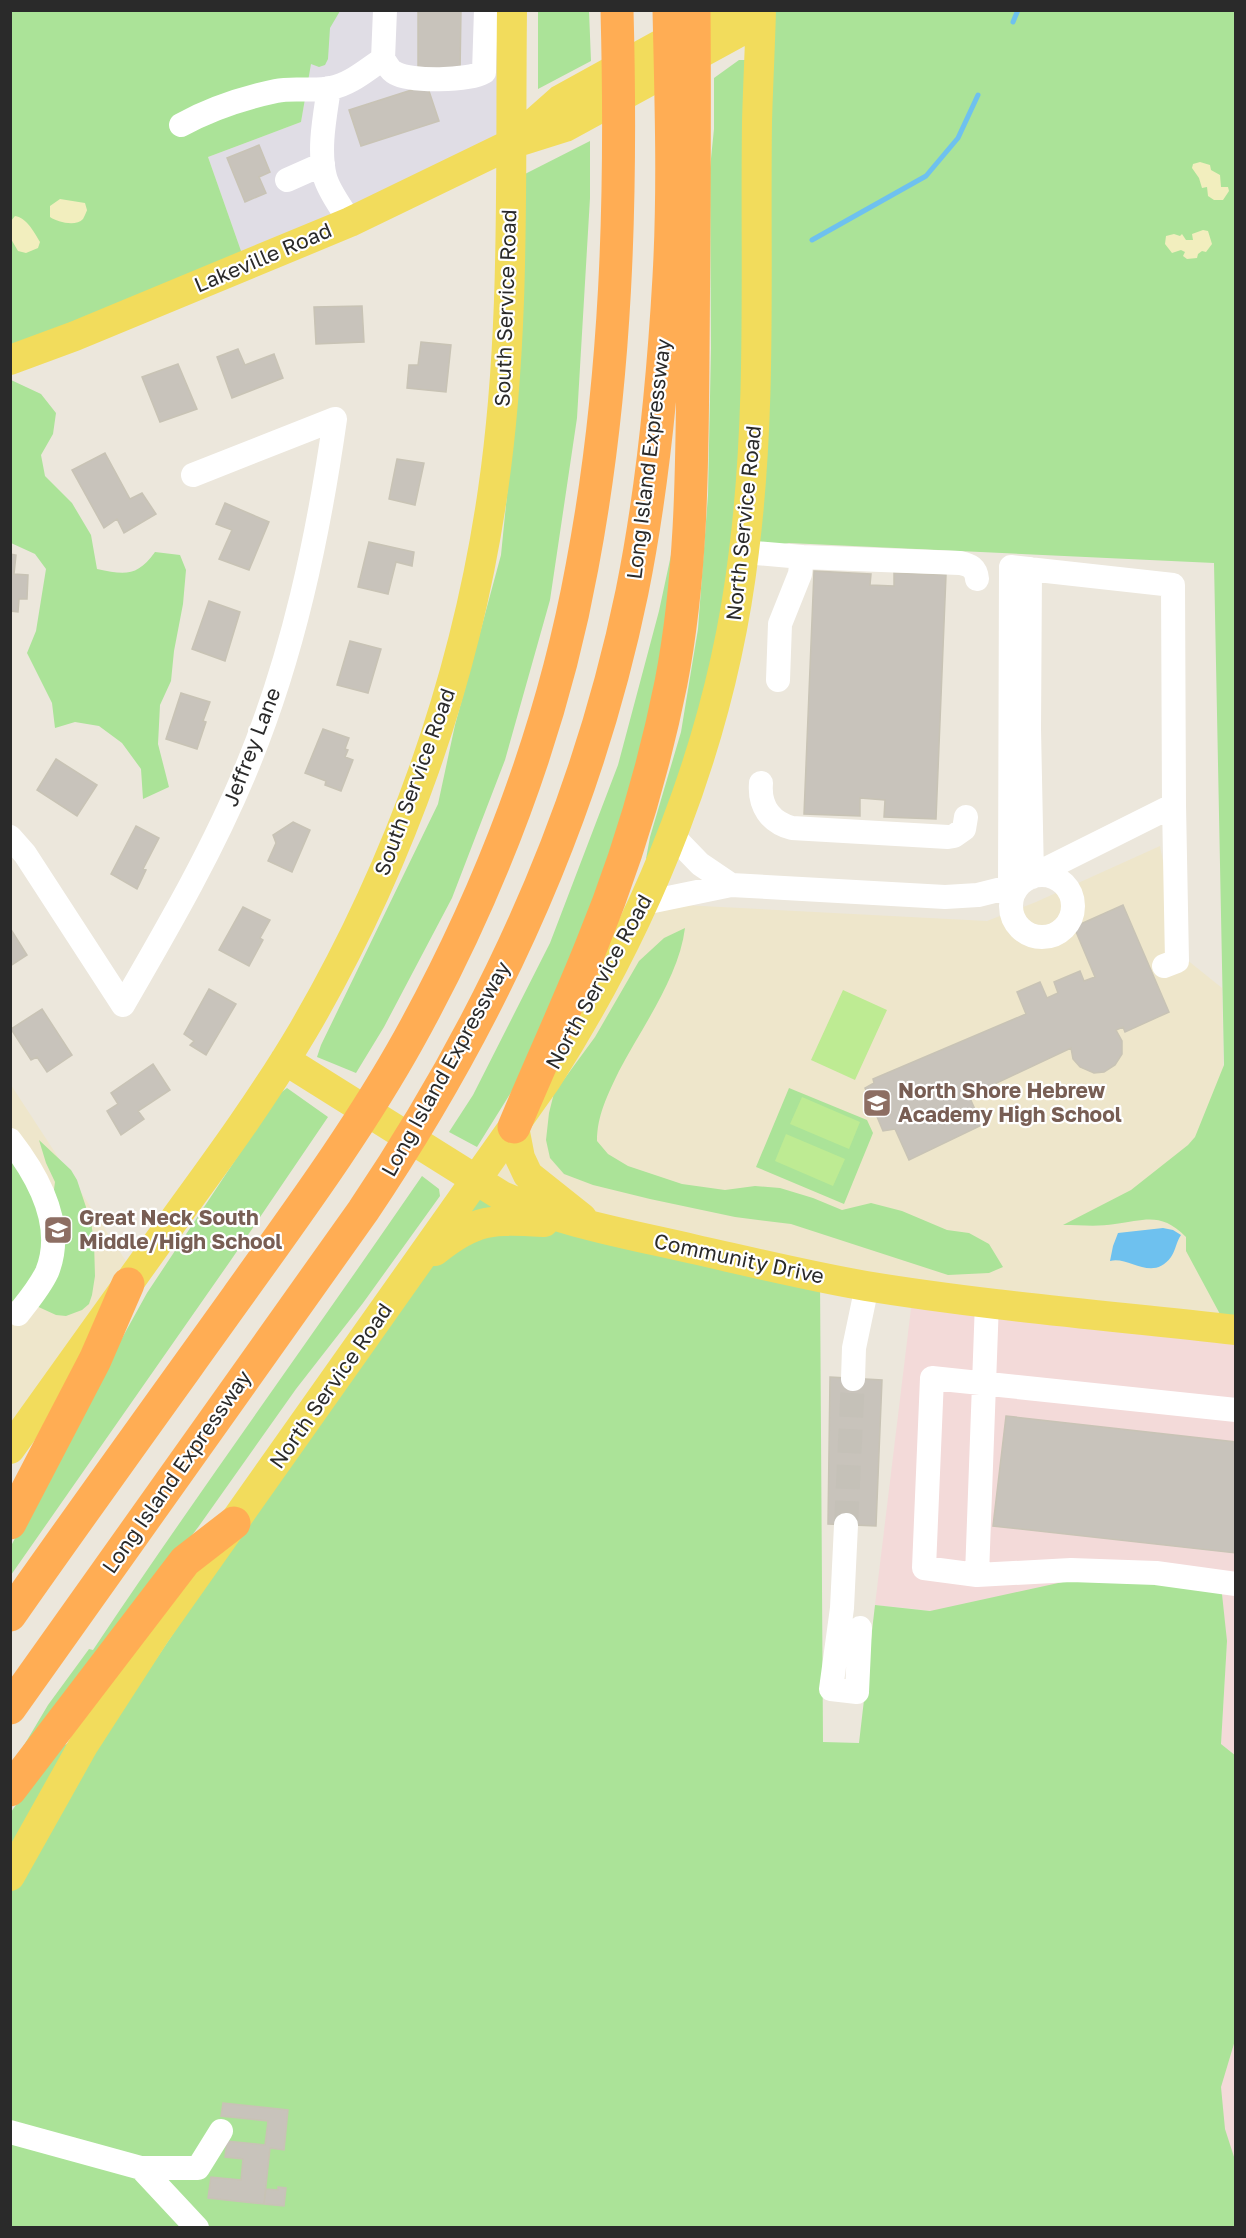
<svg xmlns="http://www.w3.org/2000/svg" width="1246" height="2238" font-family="'Golos Text',sans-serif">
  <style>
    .industrial { fill: #e0dde5 }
    .education { fill: #eee6cb }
    .medical { fill: #f3dad9 }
    .green { fill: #abe398 }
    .sand { fill: #f2eebe }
    .pitch { fill: #beeb93 }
    .water { fill: #6ec1ef }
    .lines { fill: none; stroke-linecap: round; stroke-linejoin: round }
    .stream { stroke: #6ec1ef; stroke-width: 5 }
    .building { fill: #c8c3bb; stroke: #c8c3b5; stroke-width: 1.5 }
    .minor-tunnel { stroke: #c5c1b8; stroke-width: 24; stroke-dasharray: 24 12; stroke-linecap: butt }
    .minor { stroke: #fff; stroke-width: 24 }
    .major { stroke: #f2dc5c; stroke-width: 30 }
    .highway { stroke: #ffad54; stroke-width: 33 }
    .labels { text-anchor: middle; stroke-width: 4.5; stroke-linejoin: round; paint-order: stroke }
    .street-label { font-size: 21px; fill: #2a2a2a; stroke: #fff }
    .education-label { font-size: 21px; font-weight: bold; fill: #785e54; stroke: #fff; text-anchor: start }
  </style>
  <rect width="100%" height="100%" fill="#ece7dc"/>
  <path class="industrial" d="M333 11H507L506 149 247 268 208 157 301 122 313 48Z"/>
  <path class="education" d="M1160 846 1181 955 1222 988 1228 1329 867 1286 476 1181 644 903 987 921 1036 902Z
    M11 1085 133 1272 11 1445Z"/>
  <path class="medical" d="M913 1292 1235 1330V2200L1211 2128 1221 1744 1227 1641 875 1605Z"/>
  <path class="green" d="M10 11H340L330 28 328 59 325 65 319 67 311 64 301 122 208 157 247 268 10 363Z
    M538 11H589L591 61 538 89Z
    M761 11H1235V1330L1228 1329 1186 1251V1237C1161 1212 1146 1220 1115 1224 1098 1227 1080 1225 1063 1225L1131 1190 1188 1145 1195 1137 1224 1065 1214 563 789 543 744 552Z
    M739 60H747L743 406 731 561 711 673 660 847 646 859 650 837 681 732 698 629 708 495 711 348 710 168 714 129V78Z
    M590 141V198L577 418 550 600 505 760 452 898 384 1027 356 1073 317 1057 321 1045 438 804 455 725 501 555 521 354 523 175Z
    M11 380 41 394 56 413 53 434 41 455 45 476 72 503 91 535 97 569C125 575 137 577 155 552L180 555 186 570 183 604 174 651 171 681 160 705 158 744 169 787 143 799 141 769 122 743 99 726 75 722 55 728 52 703 27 653 36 631 46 569 35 554 11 543Z
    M683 499 649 755 538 1049 477 1147 449 1132 473 1095 550 943 618 765 659 611Z
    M685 928C679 977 642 1027 619 1071 608 1094 597 1115 597 1141L608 1154 628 1166 682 1184 725 1190 755 1186 780 1188 813 1198 842 1210 871 1203 902 1211 947 1230 969 1233 989 1244 1003 1267 989 1273 948 1275 791 1224 735 1217 650 1199 593 1185 564 1174 550 1158 546 1140 549 1113 554 1093 595 1037 639 961 664 938Z
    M287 1088 328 1117 231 1260 11 1575V1546L69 1434 147 1293 279 1094Z
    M789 1088 867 1120 873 1133 844 1204 756 1167Z
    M39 1140 71 1170 77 1180 91 1222 94 1242 95 1276 92 1295 89 1304 82 1310 66 1316 56 1315 32 1304 11 1301V1161L53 1197 55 1182 46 1163Z
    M422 1176 439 1189 440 1196 363 1303 296 1389 199 1526 117 1635 14 1762 48 1705 89 1649 93 1650C200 1490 313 1335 422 1176Z
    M476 1181 820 1277 823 1742 859 1743 875 1605 930 1611 1095 1575 1208 1585 1222 1594 1227 1641 1221 1744 1236 1756V2037L1221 2087 1225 2129 1235 2160V2227H11V1876Z
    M78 1737 11 1854V1812L55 1751Z"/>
  <path class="sand" d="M1200 162 1210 165 1211 170 1220 175 1221 187H1228L1229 191 1223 200H1214L1208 196 1207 187 1202 188 1199 178 1192 168 1193 164Z
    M60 199 85 203 87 210C87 211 83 219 83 219 76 227 57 222 50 217V206Z
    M15 216C27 218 34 232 40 242L38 248 26 253 18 251 11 239V221Z
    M1203 230 1208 231 1212 244 1206 252 1202 251 1198 254 1197 258 1187 259 1183 256 1185 252 1181 250 1172 253 1165 244 1166 236 1174 234 1180 236 1182 234 1186 240H1193L1192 234Z"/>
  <path class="pitch" d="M843 990 887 1010 855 1080 811 1060Z
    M802 1097 860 1122 849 1149 790 1124Z
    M786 1134 845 1159 833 1186 775 1161Z"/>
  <path class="water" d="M1163 1228 1173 1230 1181 1235C1176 1242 1176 1250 1171 1257 1152 1283 1128 1255 1110 1261L1113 1246 1118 1233Z"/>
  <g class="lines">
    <path class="stream" d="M1013 22 1018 10
      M812 240 926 176 958 138 978 95"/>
  </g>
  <path class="building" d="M418 10H461L460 73H418Z
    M427 85 439 121 361 146 349 110Z
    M259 145 270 172 259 177 266 193 245 202 227 158Z
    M362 306 364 342 316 344 314 307Z
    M421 342 451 345 446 392 407 388 409 365H418Z
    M238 349 245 365 274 354 283 378 232 398 217 357Z
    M178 364 197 409 160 422 142 377Z
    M105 453 130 499 142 493 156 514 124 533 117 519 104 528 72 470Z
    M397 459 424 463 415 505 389 499Z
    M225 503 269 522 249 570 219 559 232 530 216 524Z
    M369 542 414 552 412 566 396 562 388 594 358 587Z
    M10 554 16 555 14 574 28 575 27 599H19L18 612 10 611Z
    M814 571 871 574 870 585 894 586V573L946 575 936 819 884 817 885 800 860 798V816L804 814Z
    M209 601 240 612 225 661 192 649Z
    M350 641 381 649 368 693 337 685Z
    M181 693 210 702 203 721 206 722 197 749 166 739Z
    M323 729 349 738 345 749 348 750 345 757 353 760 341 791 325 785 326 781 305 773Z
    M56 759 97 785 77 816 37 790Z
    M293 822 310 830 292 872 268 861 276 843 273 835Z
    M136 826 159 838 143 869 146 870 137 889 111 874Z
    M1123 905 1169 1012 1125 1032 1123 1027 1116 1030 1122 1041V1054L1115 1065 1104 1072 1094 1073 1080 1067 1073 1059 1071 1048 969 1096 982 1125 909 1160 895 1129 883 1131 865 1088 874 1083 873 1079 1026 1014 1017 992 1040 982 1047 998 1058 993 1054 982 1080 971 1084 981 1095 977 1074 927Z
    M243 907 270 920 260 938 263 940 249 966 219 950Z
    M10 928 27 955 10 966Z
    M209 989 236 1004 206 1055 190 1045 194 1041 184 1034Z
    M42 1009 72 1055 47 1072 37 1057 31 1060 11 1029Z
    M153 1064 170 1090 138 1111 144 1119 121 1135 107 1111 118 1104 111 1093Z
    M830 1377 882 1380 876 1526 828 1524Z
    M1006 1416 1236 1442V1553L993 1526Z
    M223 2103 288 2110 284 2150 270 2148 264 2204 208 2198 211 2177 241 2180 243 2159 225 2157 227 2141 265 2145 268 2121 221 2116Z
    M278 2187 286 2188 284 2206 264 2204 266 2189 278 2190Z"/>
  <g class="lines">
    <path class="minor-tunnel" d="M846 1525 853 1379"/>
    <path class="minor" d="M385 10 383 59C386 63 390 71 395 73 411 82 468 81 484 72L486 10
      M329 88C325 116 318 149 325 177 329 192 342 208 350 222
      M181 125C210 109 243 98 276 91 294 87 313 92 331 88 351 84 366 70 383 59
      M287 180 323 164
      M744 552 802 557 960 563C970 565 976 568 977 579
      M1030 569 1029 729 1032 877
      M778 680 780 624 800 574 802 557
      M761 783C759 806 770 822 792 828L948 837 954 836 964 829 966 817
      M671 834 700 864 731 885
      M10 837 25 854 123 1005C168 927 213 850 247 767 293 656 318 538 335 419L193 475
      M1011 906a31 31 0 1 1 62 0a31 31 0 1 1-62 0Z
      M1010 887 1011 567 1173 585 1174 805
      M644 903 731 885 945 897 978 895 1010 887 1174 805 1177 961 1164 966
      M10 1140C38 1176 66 1225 47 1272 40 1287 29 1300 18 1314
      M853 1379 854 1348 867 1286
      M1236 1410 932 1378 924 1568 977 1575 1071 1570 1156 1573 1236 1584
      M846 1525 842 1608 831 1689 857 1692 860 1628
      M977 1575 987 1302
      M10 2132 141 2168 197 2228
      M141 2168H198L221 2131"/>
    <path class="major" d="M517 138 560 100 723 10
      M10 360 75 336 350 222 511 144 565 127 739 32 754 10
      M285 1060 502 1196C563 1223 628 1234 693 1249 751 1262 808 1276 866 1286 988 1306 1113 1316 1236 1330
      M514 1127 520 1158 528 1175 582 1218
      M435 1251C475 1218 494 1219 544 1222
      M10 1449C64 1374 117 1299 171 1224 217 1161 264 1097 304 1029 400 864 466 679 493 490 516 332 510 170 512 10
      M10 1876 84 1744 155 1634 547 1079C649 920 722 739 744 551 762 408 755 265 757 122 758 85 760 48 761 10"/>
    <path class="highway" d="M514 1127C539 1067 567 1007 591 947 626 862 653 772 671 683 692 574 692 466 693 356 694 241 695 126 694 10
      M10 1523 95 1360 128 1284
      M10 1615C85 1508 161 1403 237 1297 297 1213 359 1129 409 1039 490 893 552 731 582 567 617 383 622 197 617 10
      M10 1708 363 1211C489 1024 586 815 632 592 653 488 663 383 669 277 674 188 671 99 669 10
      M10 1790 185 1561 234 1523"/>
  </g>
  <defs>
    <g id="school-square" transform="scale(1.5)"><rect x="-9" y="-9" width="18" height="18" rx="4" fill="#8d6e63" stroke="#fff"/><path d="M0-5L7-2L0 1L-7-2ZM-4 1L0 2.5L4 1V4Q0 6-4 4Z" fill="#fff"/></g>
  </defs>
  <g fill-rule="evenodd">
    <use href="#school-square" x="877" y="1103"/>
    <use href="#school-square" x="58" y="1230"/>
  </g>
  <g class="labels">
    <g class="street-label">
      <text transform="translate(263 258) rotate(-23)" y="7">Lakeville Road</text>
      <text transform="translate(506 308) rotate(-88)" y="7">South Service Road</text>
      <text transform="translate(649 459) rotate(-83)" y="7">Long Island Expressway</text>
      <text transform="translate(744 523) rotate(-84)" y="7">North Service Road</text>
      <text transform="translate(252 747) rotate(-69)" y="7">Jeffrey Lane</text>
      <text transform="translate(415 782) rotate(-70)" y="7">South Service Road</text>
      <text transform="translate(599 982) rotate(-61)" y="7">North Service Road</text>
      <text transform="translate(446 1069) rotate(-61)" y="7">Long Island Expressway</text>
      <text transform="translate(739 1259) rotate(12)" y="7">Community Drive</text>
      <text transform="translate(331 1386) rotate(-55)" y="7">North Service Road</text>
      <text transform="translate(177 1472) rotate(-55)" y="7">Long Island Expressway</text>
    </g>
    <g class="education-label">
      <text x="898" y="1098">North Shore Hebrew<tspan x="898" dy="24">Academy High School</tspan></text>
      <text x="79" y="1225">Great Neck South<tspan x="79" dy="24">Middle/High School</tspan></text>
    </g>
  </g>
  <rect width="1246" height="2238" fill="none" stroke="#2a2a2a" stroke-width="24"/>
</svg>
